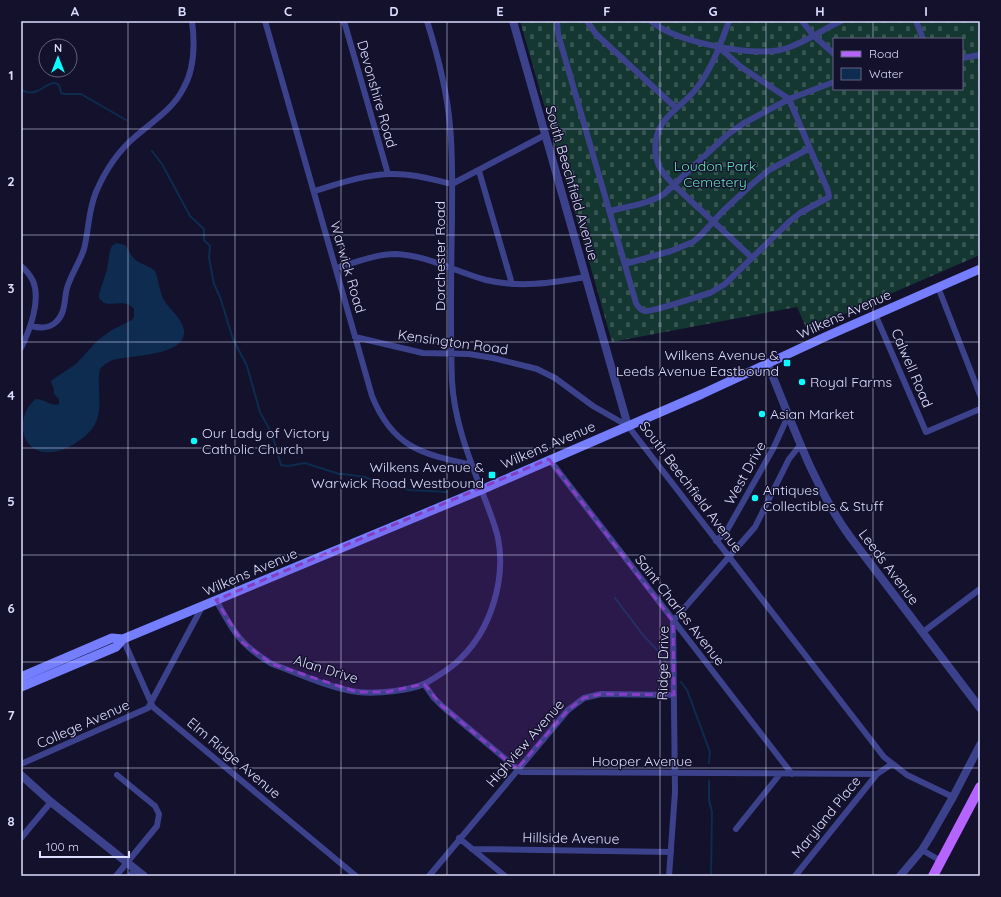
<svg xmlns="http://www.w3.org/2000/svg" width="1001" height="897" font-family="Quicksand,sans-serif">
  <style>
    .cemetery { fill: url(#cemetery-stones); fill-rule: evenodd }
    .water { fill: #0d2c50 }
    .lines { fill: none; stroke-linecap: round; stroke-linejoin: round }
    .stream { stroke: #0d2c50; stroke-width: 2 }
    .minor { stroke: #3c418c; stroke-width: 6 }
    .tertiary { stroke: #3c418c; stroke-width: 8 }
    .secondary { stroke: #747eff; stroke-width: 9 }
    .primary { stroke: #b664ff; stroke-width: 10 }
    .marked { fill: #853ec5; fill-opacity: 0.2; stroke: #853ec5; stroke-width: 3; stroke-dasharray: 8 5; stroke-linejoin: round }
    .grid { fill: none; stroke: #ddf; stroke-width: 1; stroke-opacity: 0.55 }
    .poi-dot { fill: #09feff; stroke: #13112c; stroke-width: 1.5 }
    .labels { text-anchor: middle; stroke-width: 3; stroke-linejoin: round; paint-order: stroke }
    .street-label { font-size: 14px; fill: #ddf; stroke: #13112c }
    .park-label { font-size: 14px; fill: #66e2b7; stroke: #13112c }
    .poi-label { font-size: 14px; fill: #ddf; stroke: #13112c; text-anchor: start }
    .neatline { fill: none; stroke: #ddf; stroke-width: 1.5 }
    .grid-label { font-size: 13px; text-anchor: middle; font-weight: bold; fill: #ddf }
  </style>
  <defs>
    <pattern id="cemetery-stones" width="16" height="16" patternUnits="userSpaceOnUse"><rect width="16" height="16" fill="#143732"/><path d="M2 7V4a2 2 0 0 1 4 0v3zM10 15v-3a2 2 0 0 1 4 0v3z" fill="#365451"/></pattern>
  </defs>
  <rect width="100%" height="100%" fill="#13112c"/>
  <path class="cemetery" d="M520 21H980V255L807 330 797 307 612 342ZM834 39H962V89H834Z"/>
  <path class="water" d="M116 243 125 245C129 250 131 257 137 261 143 265 150 266 155 271 159 280 159 291 164 300 170 310 183 319 184 331 186 357 129 355 113 360 107 362 104 365 100 369 96 387 104 407 95 424 91 432 83 438 76 443 64 451 44 457 32 447 17 435 22 408 36 399 45 399 51 407 59 404V399L54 394V389L51 382 52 380 76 364 98 340 112 330 132 320 134 317V309C125 299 116 306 104 303L99 298V294L107 270 110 250 112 246Z"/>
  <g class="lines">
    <path class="stream" d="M21 90C26 92 31 94 37 91 44 89 59 73 61 93L64 94H81L126 120
      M152 151 162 164 190 216 204 229V240L210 246 209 258 214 284 220 297 233 339 247 366 260 412 272 434 281 465 288 466 305 463 339 474H343L365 477 381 484H398L408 490 447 492
      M615 598 643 635 657 650 668 665
      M681 682 687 690 710 752 709 763
      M709 781V800L712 812 711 876"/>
    <path class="minor" d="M265 21 372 396C393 448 422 454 472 465
      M344 21 388 174
      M557 21 558 34 636 303C638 307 640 310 645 311 654 312 698 296 710 293L725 284 790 221 800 213 829 197 828 191 789 99 834 82
      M587 21 596 34 676 108
      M651 21C675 42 749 56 780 50 802 45 821 30 841 21
      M729 21C720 45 712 69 696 89 686 102 671 110 662 124 654 137 653 154 660 168 668 182 682 192 693 203 713 221 732 239 751 257
      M802 21 813 35 834 54
      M916 21 923 39
      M962 58 980 55
      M479 171 512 284
      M314 191C338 184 363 175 389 174 411 173 431 179 452 184L545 135
      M609 211C627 207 648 204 664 194L727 135 744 123 789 99 741 67 719 47
      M625 264 671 251 693 242 700 236 723 211 751 185 769 170 810 148
      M21 266C26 270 30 275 33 281 41 300 30 330 21 348
      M336 268C355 263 375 254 395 254 427 255 456 272 486 280 519 288 552 283 586 277
      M938 287 980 395
      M875 314 926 432 980 409
      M30 326C40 328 49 329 56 322 66 313 64 299 67 288 71 274 80 262 84 249 89 230 88 211 96 192 105 171 118 151 136 136 153 121 173 109 183 89 195 69 195 44 192 21
      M355 337 423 353 469 354 493 358 537 369 555 378 593 406 628 426 884 757 907 775 953 797
      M549 459 792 774
      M716 541 726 532 773 449 789 414
      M216 600C233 631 240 645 272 664 298 673 331 689 358 692 376 694 410 691 426 683 438 676 452 668 461 658 491 629 506 579 498 538 494 521 487 505 481 489 468 455 454 419 452 381 450 327 451 272 452 217 452 187 453 156 450 126 447 90 438 56 427 21
      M923 632 980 589
      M123 639 153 707 356 876
      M424 684 434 698 442 706 521 772 877 774 892 764
      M21 764 148 708 202 607
      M736 829 780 774
      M21 838 51 802
      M459 838 505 876
      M472 849 671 852
      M922 850 941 861
      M116 876 157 826 159 814 155 806 117 775
      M130 876 135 869
      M429 876 568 710 584 698 601 694 674 695
      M669 876 675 792 673 621 755 527 789 459 801 444
      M795 876 877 774"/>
    <path class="tertiary" d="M513 21 628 426
      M768 365C792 422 814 488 851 538L980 708
      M21 775 51 802 144 876
      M900 876 922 850 930 837 953 797 980 745"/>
    <path class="secondary" d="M21 677 112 638 123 639
      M21 687 116 647 123 639 481 490 702 394 827 336 980 269"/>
    <path class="primary" d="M933 876 980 787"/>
  </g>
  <path class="marked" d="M549 459 673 621 674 695 601 694 584 698 568 710 517 769 442 706 424 684 387 692H357L272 664 242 642 216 600Z"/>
  <path class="grid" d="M128 21V876M235 21V876M341 21V876M447 21V876M554 21V876M660 21V876M766 21V876M873 21V39M873 89V876M21 129H980M21 235H980M21 342H980M21 448H980M21 555H980M21 662H980M21 768H980"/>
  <g class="poi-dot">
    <rect x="783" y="359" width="8" height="8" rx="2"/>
    <circle cx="802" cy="382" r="4"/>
    <circle cx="762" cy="414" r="4"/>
    <circle cx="194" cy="441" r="4"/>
    <rect x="488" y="471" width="8" height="8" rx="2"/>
    <circle cx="755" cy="498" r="4"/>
  </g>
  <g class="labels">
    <g class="street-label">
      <text transform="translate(377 94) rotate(74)" y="5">Devonshire Road</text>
      <text transform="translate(572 183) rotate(74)" y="5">South Beechfield Avenue</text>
      <text transform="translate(440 256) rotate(-90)" y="5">Dorchester Road</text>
      <text transform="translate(348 267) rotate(74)" y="5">Warwick Road</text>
      <text transform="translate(844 314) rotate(-24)" y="5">Wilkens Avenue</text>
      <text transform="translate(453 342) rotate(8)" y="5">Kensington Road</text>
      <text transform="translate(912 368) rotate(67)" y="5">Calwell Road</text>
      <text transform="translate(548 445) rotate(-23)" y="5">Wilkens Avenue</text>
      <text transform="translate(745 473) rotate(-61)" y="5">West Drive</text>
      <text transform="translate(691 487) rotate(53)" y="5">South Beechfield Avenue</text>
      <text transform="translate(889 567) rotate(53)" y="5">Leeds Avenue</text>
      <text transform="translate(250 572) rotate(-23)" y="5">Wilkens Avenue</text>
      <text transform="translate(680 610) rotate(52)" y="5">Saint Charles Avenue</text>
      <text transform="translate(663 663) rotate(-89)" y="5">Ridge Drive</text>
      <text transform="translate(326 669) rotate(17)" y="5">Alan Drive</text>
      <text transform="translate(83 724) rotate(-24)" y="5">College Avenue</text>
      <text transform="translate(525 743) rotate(-49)" y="5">Highview Avenue</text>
      <text transform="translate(234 758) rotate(40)" y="5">Elm Ridge Avenue</text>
      <text x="642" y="766">Hooper Avenue</text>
      <text transform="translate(826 817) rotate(-51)" y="5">Maryland Place</text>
      <text transform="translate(571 838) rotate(1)" y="5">Hillside Avenue</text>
    </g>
    <g class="park-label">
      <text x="715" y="171">Loudon Park<tspan x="715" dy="16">Cemetery</tspan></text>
    </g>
    <g class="poi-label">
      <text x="779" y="360" text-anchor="end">Wilkens Avenue &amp;<tspan x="779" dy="16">Leeds Avenue Eastbound</tspan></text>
      <text x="810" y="387">Royal Farms</text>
      <text x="770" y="419">Asian Market</text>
      <text x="202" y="438">Our Lady of Victory<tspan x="202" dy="16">Catholic Church</tspan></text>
      <text x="484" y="472" text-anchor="end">Wilkens Avenue &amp;<tspan x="484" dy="16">Warwick Road Westbound</tspan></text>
      <text x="763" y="495">Antiques<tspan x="763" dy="16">Collectibles &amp; Stuff</tspan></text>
    </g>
  </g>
  <rect width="1001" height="897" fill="none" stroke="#13112c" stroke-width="44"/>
  <rect x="833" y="38" width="130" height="52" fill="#13112c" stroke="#646380"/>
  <rect x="841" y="51" width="20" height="6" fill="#b664ff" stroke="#646380"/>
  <text x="869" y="58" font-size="12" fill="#ddddff">Road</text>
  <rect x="841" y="68" width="20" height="12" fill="#0d2c50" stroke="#646380"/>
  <text x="869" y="78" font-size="12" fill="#ddddff">Water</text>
  <g transform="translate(58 58)"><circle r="19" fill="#13112c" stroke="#646380"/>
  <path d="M0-3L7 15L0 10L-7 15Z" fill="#09feff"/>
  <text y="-6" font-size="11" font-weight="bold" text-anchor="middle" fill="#ddddff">N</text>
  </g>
  <path d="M40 851v6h89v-6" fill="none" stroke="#ddddff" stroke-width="2"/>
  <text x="46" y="851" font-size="12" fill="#ddddff" stroke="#13112c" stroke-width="3" paint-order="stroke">100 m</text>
  <rect x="22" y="22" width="957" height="853" class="neatline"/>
  <g class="grid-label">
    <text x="75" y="16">A</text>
    <text x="182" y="16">B</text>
    <text x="288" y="16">C</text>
    <text x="394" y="16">D</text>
    <text x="500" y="16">E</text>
    <text x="607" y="16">F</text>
    <text x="713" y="16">G</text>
    <text x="820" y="16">H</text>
    <text x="926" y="16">I</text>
    <text x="11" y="80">1</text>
    <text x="11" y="186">2</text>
    <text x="11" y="293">3</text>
    <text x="11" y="400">4</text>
    <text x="11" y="506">5</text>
    <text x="11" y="613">6</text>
    <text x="11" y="720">7</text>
    <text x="11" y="826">8</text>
  </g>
</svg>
